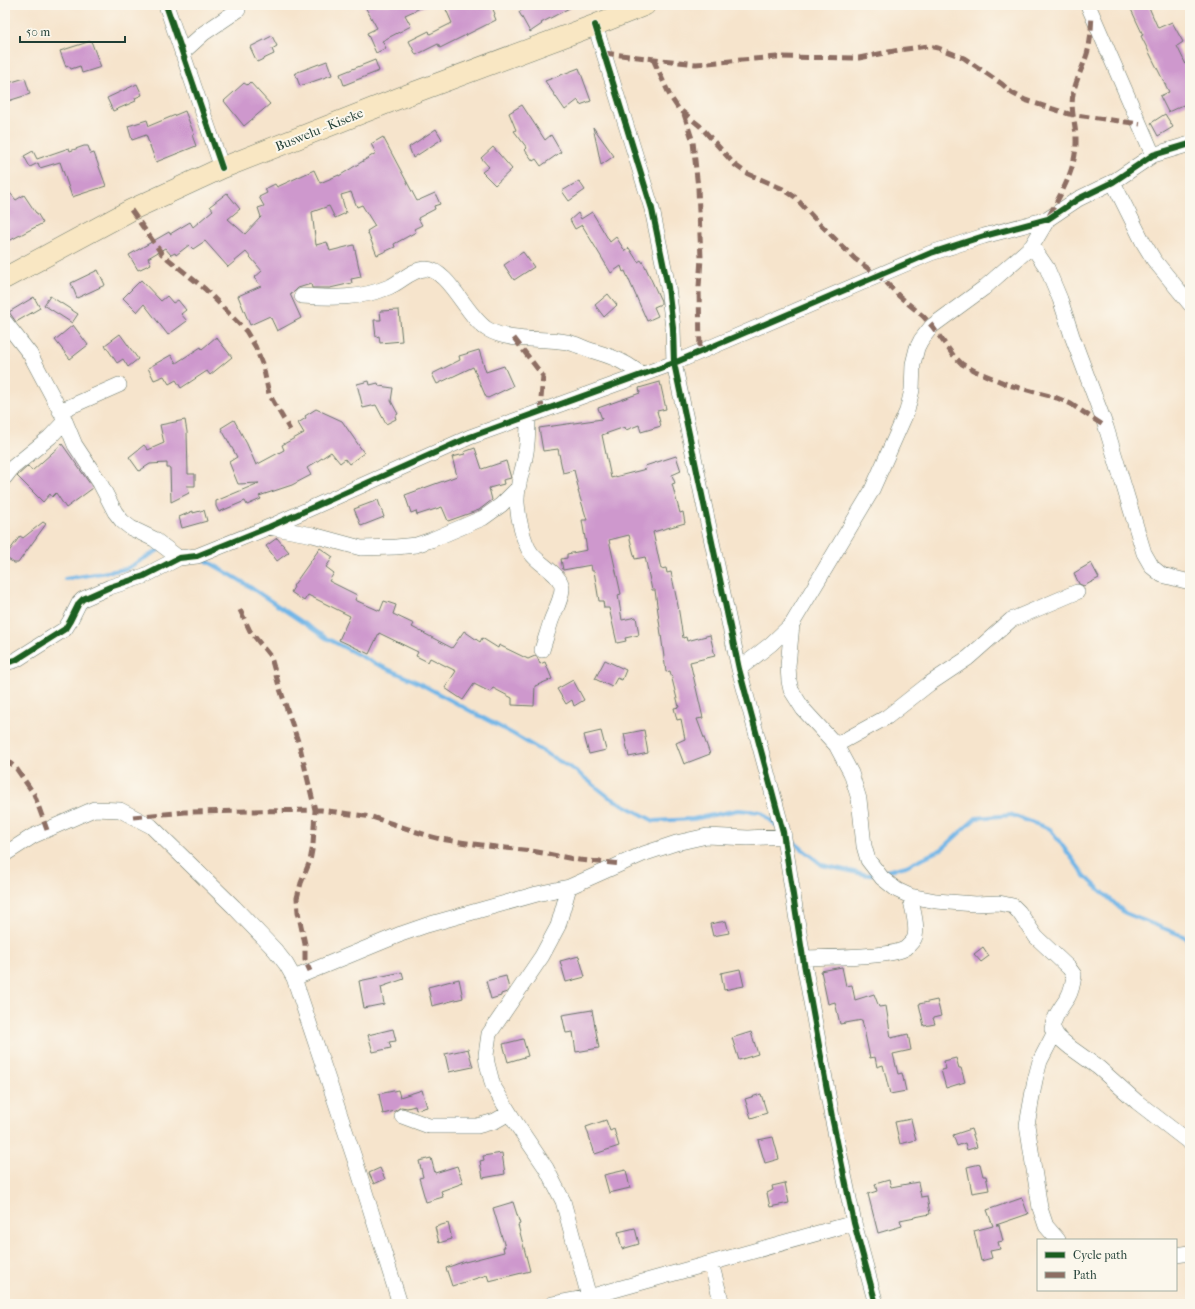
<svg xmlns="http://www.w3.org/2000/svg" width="1195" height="1309" font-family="'IM FELL French Canon',serif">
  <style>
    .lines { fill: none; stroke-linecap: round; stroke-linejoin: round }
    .stream { stroke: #71b5e7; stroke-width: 4 }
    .building { fill: #ce98cd }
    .minor-casing { stroke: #6a7769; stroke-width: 16 }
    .secondary-casing { stroke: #6a7769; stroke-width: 22 }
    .minor { stroke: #fff; stroke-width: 15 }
    .secondary { stroke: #f9e7c3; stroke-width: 21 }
    .quiet { stroke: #8d6e63; stroke-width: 5; stroke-dasharray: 10 5; stroke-linecap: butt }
    .cycleway-casing { stroke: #fbf7ec; stroke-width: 8 }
    .cycleway { stroke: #1b5e20; stroke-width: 6 }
    .labels { text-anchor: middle; stroke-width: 4; stroke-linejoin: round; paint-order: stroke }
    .street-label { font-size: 13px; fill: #1f3d34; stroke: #fbf7ec }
  </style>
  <rect width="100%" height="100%" fill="#fbf7ec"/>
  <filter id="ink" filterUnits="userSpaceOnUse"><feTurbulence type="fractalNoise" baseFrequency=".025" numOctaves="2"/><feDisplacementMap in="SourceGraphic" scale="8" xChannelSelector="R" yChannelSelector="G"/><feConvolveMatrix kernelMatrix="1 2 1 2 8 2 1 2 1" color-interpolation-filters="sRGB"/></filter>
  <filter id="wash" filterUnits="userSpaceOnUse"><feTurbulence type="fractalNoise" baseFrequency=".012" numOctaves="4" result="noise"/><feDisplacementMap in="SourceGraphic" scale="16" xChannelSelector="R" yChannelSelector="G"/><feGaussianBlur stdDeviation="0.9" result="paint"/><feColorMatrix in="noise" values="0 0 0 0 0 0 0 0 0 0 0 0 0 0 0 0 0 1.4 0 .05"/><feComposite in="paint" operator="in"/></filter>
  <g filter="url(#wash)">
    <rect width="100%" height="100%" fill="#f6e4cc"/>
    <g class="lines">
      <path class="stream" d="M202 558 241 581 326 638 372 662 417 682 513 734 576 771 609 797 654 821 693 819 738 810 761 812 777 826
        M65 579 126 569 162 548
        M789 838 822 865 868 875 875 873
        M882 872 906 866 942 849 976 818 1012 815 1050 829 1085 876 1125 913 1183 936 1190 941"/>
    </g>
    <g id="blocks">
      <path class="building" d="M364 5H427L405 15 411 26 382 41 386 48 376 53 367 33 377 28Z
        M444 5H491L495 14 494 15 496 20 440 48 438 44 416 55 409 41 429 31 430 34 452 23Z
        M530 5H575L541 23 542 24 530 32 519 12Z
        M1129 5H1148L1158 28 1172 22 1183 42 1177 46 1190 73V102L1168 112 1160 96 1169 92 1141 36 1143 35Z
        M272 36 277 46 272 49 274 54 257 62 250 47Z
        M91 41 101 67 82 73 80 66 71 69 69 66 66 67 60 51Z
        M375 60 379 71 344 85 340 74Z
        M327 61 332 75 300 86 295 73Z
        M579 68 591 101 580 105 578 100 565 110 545 81Z
        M25 78 30 94 5 102V84Z
        M250 82 270 104 244 126 224 101 244 83 247 85Z
        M137 84 142 95 135 98 136 101 113 111 107 98Z
        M522 105 545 140 551 135 561 152 541 166 536 159 533 161 525 150 527 148 514 131 516 130 509 113Z
        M185 111 194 134 192 135 196 146 156 162 146 135 132 140 128 126 147 120 149 126Z
        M1165 114 1173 127 1158 136 1151 123Z
        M593 127 614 156 601 165 599 155Z
        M436 129 442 139 413 158 409 147Z
        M383 137 417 201 435 193 440 204 434 206 435 209 418 218 422 225 414 229 416 232 394 244 395 247 377 255 367 231 375 226 362 205 357 207 351 192 341 195 346 213 335 218 329 206 312 212 316 245 327 242 330 251 354 245 361 277 351 279 352 283 330 288H312L311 284 298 288 294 292 290 294 301 318 277 331 270 316 250 325 238 296 261 286 254 278 262 271 246 252 228 267 205 241 193 249 189 245 176 255 175 253 171 255 165 248 148 258 151 264 138 270 129 255 169 232 170 234 190 222 193 227 213 210 210 206 227 193 240 209 228 219 245 234 261 217 258 208 264 206 259 197 267 193 265 189 275 184 277 187 314 170 320 183 339 175V176L376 153 371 144Z
        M84 146H88L91 154 94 153 106 186 72 197 60 162 40 168 38 163 30 167 24 156 33 151 37 159 69 148 70 151Z
        M493 147 512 169 495 185 482 172 489 167 481 158Z
        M579 181 585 190 569 201 562 191Z
        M5 187 16 200 24 195 36 213H37L43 223 5 243Z
        M592 212 610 242 616 237 625 251 629 248 638 262 641 260 645 266 661 301V304L654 307 658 316 647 321 625 271 623 272 621 266 611 273 582 225 575 229 570 220 578 213 581 219Z
        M523 252 534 267 514 280 504 265Z
        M98 270 105 285 77 298 71 283Z
        M141 280 161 301 167 296 173 303 178 300 186 310 181 314 187 321 168 335 144 304 137 312 123 298Z
        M608 294 617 305 604 317 595 305Z
        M50 296 78 314 72 323 44 305Z
        M34 297 40 308 16 322 9 312Z
        M399 310 402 341 380 343 379 336 376 337 374 320H381L380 311Z
        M73 325 88 345 70 359 55 340Z
        M120 334 138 359 128 367 123 359 117 363 105 345Z
        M216 337 232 357 210 375 207 371 181 388 176 380 169 384 164 376 154 380 148 368 171 355 176 363 201 347 202 349Z
        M479 350 486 372 504 366 513 386 488 398 486 397 473 367 437 384 432 374 460 360 459 356Z
        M369 381 370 385 378 383 379 386 393 388 391 401 398 414 395 416 396 419 386 424 376 405 363 408 357 384Z
        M660 382 666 409 657 411 661 426 641 432 639 425 626 430 625 427 602 435 611 478 646 469 645 466 676 456 681 471 672 475 675 483 672 484 680 513 683 512 685 523 653 532 661 569 666 568 667 573 671 572 678 606 683 638 686 637 687 641 710 635 715 656 690 662 703 718 697 719 710 754 684 764 676 743 685 739 681 719 677 720 674 708 679 707 670 671 666 672 655 590H652L645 557 635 559 629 535 609 540 621 594 618 595 622 620 636 617 639 635 625 638 626 641 617 643 609 608H604L603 601H599L594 571H592L591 565 563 570 561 559 567 558V554L587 550 582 520H587L578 491H579L574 470 563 473 558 449 543 451 539 428 602 419 598 408 640 393 639 388Z
        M316 409 342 421 364 453 349 464 345 459 340 463 331 452 307 468 311 475 292 485 259 496 261 499 247 505 245 501 219 512 216 506V501L259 483 238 484 229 462 237 457 221 428 234 420 247 444 256 465 284 450 282 445 304 433 298 423 306 418 305 416Z
        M185 420 187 432 188 474H195V486H187L189 493 171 502 170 468H167V463L150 464 139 471 129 457 144 445 148 450 164 443 160 425Z
        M62 444 93 488 66 508 56 493 52 497 50 494 43 502 17 476 28 466 32 471Z
        M475 448 482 469 506 461 511 478 503 480 504 484 489 488 492 500 479 510 448 521 442 507 417 515 416 511 411 513 405 495 457 476 452 457 465 454 464 452Z
        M378 500 384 517 361 526 354 509Z
        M204 510 207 521 182 528 179 517 193 511V513Z
        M43 522 46 524 18 563H14L5 557 20 536 23 538Z
        M277 538 289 552 277 561 266 546Z
        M320 548 333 557 326 567 334 573 329 581 357 595 355 600 380 611 384 601 396 605 393 614 414 624 412 627 452 648 464 631 480 642 482 638 498 648 499 645 528 659 535 656 537 657 540 664 545 662 552 679 535 686 534 706 512 705V698L493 688 490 692 474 684 463 700 445 688 456 671 430 658 428 662 416 656 418 652 379 633 369 654 339 640 350 616 308 595 304 601 291 592 294 587 293 586Z
        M1091 563 1099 578 1084 586 1079 584 1074 573Z
        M605 660 626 670 622 680 617 678 612 687 595 679Z
        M573 680 584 700 574 706 572 700 566 704 557 689Z
        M644 730 648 753 629 757 624 734Z
        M601 731 606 750 589 754 584 735Z
        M726 921 729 933 713 936 710 924Z
        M983 947 989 956 981 962 974 954Z
        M579 956 585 977 566 982 560 961Z
        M842 967 846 986 852 985 855 1000 874 994 879 1007 886 1006 891 1038 908 1034 911 1050 893 1054 898 1074 902 1073 906 1091 890 1094 883 1065 877 1067 875 1057 870 1058 862 1020 840 1024 835 1002 828 1004 821 971Z
        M740 969 744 986 724 990 721 973Z
        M402 972 404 979 381 987 384 1004 364 1008 359 981Z
        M506 976 509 989 507 992 501 994V996L491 999 486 981Z
        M459 979 463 998 432 1006 428 987Z
        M937 1000 941 1016 933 1018 935 1024 924 1026 919 1004Z
        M592 1010 599 1048 576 1052 573 1032 566 1033 562 1015Z
        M393 1029 396 1041 389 1042 391 1048 373 1052 368 1035Z
        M751 1032 758 1054 739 1060 732 1038Z
        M523 1039 528 1056 508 1062 503 1044Z
        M468 1049 473 1067 449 1072 445 1054Z
        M956 1058 959 1068H961L965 1082 946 1088 941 1070 946 1069 944 1061Z
        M398 1090 400 1097 422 1090 427 1107 416 1110 415 1106 407 1108 401 1107 395 1111 383 1114 379 1094Z
        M761 1094 767 1113 751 1118 745 1099Z
        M911 1119 916 1140 900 1144 895 1122Z
        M606 1120 610 1131 614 1129 619 1146 595 1154 586 1127Z
        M971 1129 977 1147 967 1150 965 1143 957 1146 953 1135Z
        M773 1137 779 1159 765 1163 758 1140Z
        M502 1153 505 1174 483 1178 480 1161 484 1160 483 1156Z
        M431 1158 435 1173 457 1166 463 1183 441 1191 443 1197 426 1202 419 1178 423 1177 419 1161Z
        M980 1164 983 1176H986L989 1190 972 1193 967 1167Z
        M380 1168 385 1179 374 1184 369 1173Z
        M626 1170 630 1188 609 1193 604 1175Z
        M889 1180 891 1187 918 1182 921 1197 927 1196 930 1214 900 1220 902 1226 878 1233 868 1194 877 1191 875 1184Z
        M785 1183 789 1203 770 1207 767 1193 773 1190 772 1186Z
        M1022 1198 1028 1214 996 1225H999L1003 1241 998 1242 1000 1249 990 1251 992 1258 981 1261 974 1231 993 1226 987 1210Z
        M513 1202 520 1224 518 1225 530 1271 489 1281 487 1275 452 1286 446 1268 465 1261V1262L504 1252 503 1247H505L493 1208Z
        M448 1223 452 1239 439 1243 435 1227Z
        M635 1228 639 1244 622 1249 618 1232Z"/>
    </g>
  </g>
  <g filter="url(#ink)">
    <use href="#blocks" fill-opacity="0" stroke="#6a7769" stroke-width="1"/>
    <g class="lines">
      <g class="minor-casing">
        <path id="minor" d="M166 5 222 168
          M1088 5 1153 155
          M595 25 652 209 668 287 673 328 674 363 739 669 783 832 803 958 832 1117 854 1223 876 1304
          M182 53 204 33 238 10
          M1113 182 1143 242 1154 260 1190 304
          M1032 246 1047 268 1060 299 1072 336 1106 427 1144 553 1152 567 1162 575 1190 582
          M302 296C331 298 361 299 389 287 401 282 412 269 426 269 448 269 467 317 487 329 511 343 541 337 567 342 574 343 581 347 587 349 599 353 613 356 624 363 630 366 636 371 642 374
          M5 322 30 354 63 416 75 445 100 483 115 512 122 521 131 528 154 539 179 558
          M60 411 119 385
          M528 416C528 430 528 444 525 458 522 473 516 488 517 503 518 517 523 542 531 553 539 565 562 574 562 589 561 601 555 610 551 621 548 631 545 640 542 650
          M5 477 12 468 50 437 65 421
          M269 527 313 535 361 548 396 547 416 545 431 540 483 518 501 505 518 488
          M792 624 788 666 789 681 791 690 803 709 836 745 851 773 859 799 864 846 868 860 882 878 897 890 910 896 936 901 975 904 999 903 1013 906 1019 912 1036 937 1069 968 1074 975C1073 983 1072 990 1068 997 1061 1008 1054 1016 1052 1029L1059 1038 1071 1048 1099 1068 1137 1102 1190 1143
          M5 663 16 660 65 629 70 621 79 603 83 599 110 587 144 576 179 558 197 556 269 527 470 437 674 363 931 253 984 236 1048 219 1078 199 1113 182 1153 155 1190 144
          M739 669 771 644 792 624 871 492 907 411 912 390 913 364 917 348 921 340 932 326 984 288 1032 246 1048 219
          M836 745 887 717 929 684 968 658 1011 620 1077 592
          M5 854 33 836 94 809 120 810 151 826 234 907 275 950 286 964 294 978 355 1160 400 1304
          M569 887 558 926 542 956 489 1034 486 1055 487 1063 493 1086 515 1122 546 1168 563 1201 589 1297
          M803 958C823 957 892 958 906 948 908 946 913 941 914 939 919 929 912 907 910 896
          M294 978 401 934 427 925 537 894 569 887 643 854 676 843 707 836 748 838 784 836
          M1055 1032 1040 1061 1035 1080 1027 1125 1040 1208 1046 1226 1058 1240
          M402 1116 429 1126H477L495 1121 509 1113
          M1176 1255 1190 1253
          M711 1263 722 1304
          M552 1304 589 1297 854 1223"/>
      </g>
      <g class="secondary-casing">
        <path id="secondary" d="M5 278 131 210 222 168 402 97 595 25 645 5"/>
      </g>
      <use href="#minor" class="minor"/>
      <use href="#secondary" class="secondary"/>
      <path class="quiet" d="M604 53 696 64 777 57 859 58 899 50 928 46 938 48 964 58 1002 84 1012 93 1025 100 1069 114 1140 124
        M653 59 670 96 678 108 700 126 735 165 746 173 783 189 795 197 813 217 855 259 884 280 899 296 923 316 932 326 953 355 962 364 975 371 1009 385 1057 398 1071 404 1106 427
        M684 114 693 142 698 188 701 258 699 287 700 352
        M131 210 162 254 205 289 246 331 255 346 263 366 269 394 290 430
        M1049 216C1062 192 1077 167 1076 139 1076 123 1070 112 1073 94 1076 80 1083 67 1087 54 1091 41 1091 28 1092 15
        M514 338 543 376 541 399 542 411
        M240 610 250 631 270 656 272 661 279 686 300 747 315 810 313 845 310 861 301 883 297 898 298 912 305 944V960L310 971
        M5 759 16 768 34 794 47 830
        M133 817 185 812 321 810 372 817 429 836 440 839 488 846 532 851 579 860 622 864"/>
      <g class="cycleway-casing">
        <path id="cycleway" d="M166 5 222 168
          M595 25 652 209 668 287 673 328 674 363 739 669 783 832 803 958 832 1117 854 1223 876 1304
          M5 663 16 660 65 629 70 621 79 603 83 599 110 587 144 576 179 558 197 556 269 527 470 437 674 363 931 253 984 236 1048 219 1078 199 1113 182 1153 155 1190 144"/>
      </g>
      <use href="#cycleway" class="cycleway"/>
    </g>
  </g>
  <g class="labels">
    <g class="street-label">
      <text transform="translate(319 129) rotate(-22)" y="5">Buswelu - Kiseke</text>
    </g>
  </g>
  <rect width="1195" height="1309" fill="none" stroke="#fbf7ec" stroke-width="20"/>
  <rect x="1037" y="1239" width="140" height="52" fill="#fbf7ec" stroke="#a3ada2"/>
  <rect x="1045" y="1252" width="20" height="6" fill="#1b5e20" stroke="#a3ada2"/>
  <text x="1073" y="1259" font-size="12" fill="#1f3d34">Cycle path</text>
  <rect x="1045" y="1272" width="20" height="6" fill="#8d6e63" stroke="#a3ada2"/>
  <text x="1073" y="1279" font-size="12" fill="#1f3d34">Path</text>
  <path d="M20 36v6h105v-6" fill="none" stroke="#1f3d34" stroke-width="2"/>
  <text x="26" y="36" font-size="12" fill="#1f3d34" stroke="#fbf7ec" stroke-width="3" paint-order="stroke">50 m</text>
</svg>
